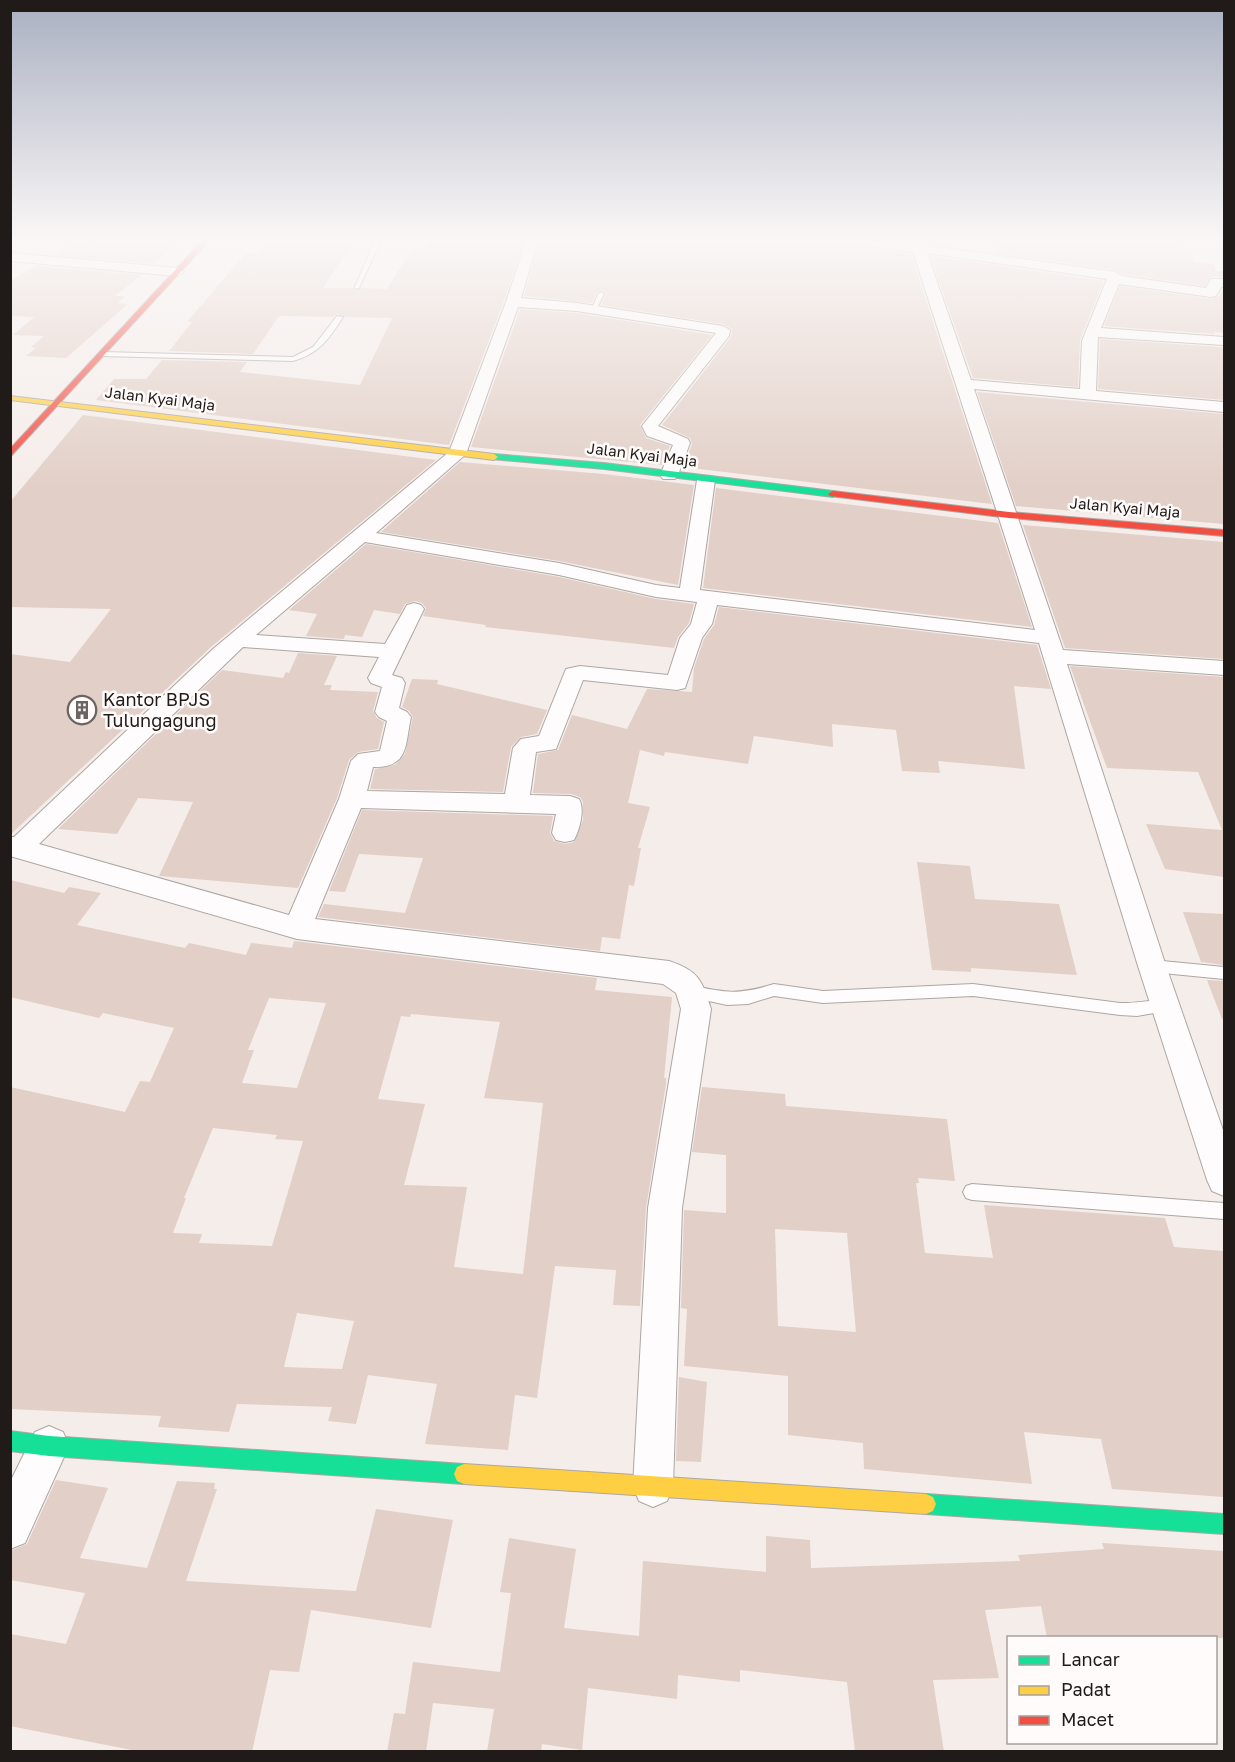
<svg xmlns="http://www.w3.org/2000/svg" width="1235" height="1762" font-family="'Golos Text',sans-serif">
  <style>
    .building { fill: #e2cfc7; fill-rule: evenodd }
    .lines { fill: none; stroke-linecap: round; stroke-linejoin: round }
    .lane-casing { stroke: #aca7a4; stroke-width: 2 }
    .street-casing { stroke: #aca7a4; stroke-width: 2 }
    .fast-casing { stroke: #aca7a4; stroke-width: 2 }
    .slow-casing { stroke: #aca7a4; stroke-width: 2 }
    .jam-casing { stroke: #aca7a4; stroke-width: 2 }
    .lane { fill: #fefcfc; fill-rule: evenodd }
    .street { fill: #fefcfc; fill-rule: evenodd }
    .fast { fill: #16e098; fill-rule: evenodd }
    .slow { fill: #ffcf43; fill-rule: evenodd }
    .jam { fill: #f24e42; fill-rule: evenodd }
    .labels { text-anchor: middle; stroke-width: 5; stroke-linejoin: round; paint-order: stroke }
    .far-street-label { font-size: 15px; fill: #201b19; stroke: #fefbfa }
    .poi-label { font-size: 18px; fill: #201b19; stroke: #fefbfa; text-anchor: start }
  </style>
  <rect width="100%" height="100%" fill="#f5edea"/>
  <path class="building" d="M105 241H176L154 264 55 255 71 245 95 247Z
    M315 241 353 242 323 288H352L354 291 361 288 387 289 412 249H425L429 241H524L504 301 449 445 96 400 114 379H146L162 360 247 362 240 372 360 385 392 318 345 317 337 314 333 317 279 316 253 354 169 351 192 322H187L246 253H257L265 243 313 244Z
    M540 241H857L865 247 911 254 992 504 683 467 692 444 690 438 662 425 731 337 732 329 723 324 601 305 606 293 602 290 596 293 592 303 524 296Z
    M996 241H1118L1190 248 1194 262 1214 264 1216 271H1224V277H1211L1205 286 1123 274 1115 270 995 253Z
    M930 256 1104 281 1080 340 1078 387 973 378Z
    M36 266 142 275 115 296H125L117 303 128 304 66 358 26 356 36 348 31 347 44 336 13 335 34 317 10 316V281Z
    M1120 286 1211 299 1218 297 1224 289V333L1214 332 1215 334 1104 326Z
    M520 309 577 313 712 335 640 425 646 438 670 446 662 465 471 447Z
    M1100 339 1222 347 1224 352V400L1098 389Z
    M977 392 1224 414V524L1016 506Z
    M83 415 436 460 211 647 10 835V654L70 662 111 609 10 607V502Z
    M460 462 604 474 694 485 678 585 559 561 381 532Z
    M716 488 998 523 1032 627 703 588Z
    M1023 525 1224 542V659L1065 648Z
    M366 544 559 577 656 599 694 604 689 623 678 637 674 648 485 627 486 625 423 616 426 608 422 603 415 601 405 604 400 614 374 610 362 637 345 635 344 639 306 636 317 614 289 610Z
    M719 607 1037 645 1051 689 1014 686 1025 769 938 761 940 773 902 771 896 730 832 724 833 747 754 736 748 764 665 752 664 756 640 750 628 803 650 807 638 848H641L634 886 629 885 620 939 602 937 600 951 318 917 324 904 405 913 423 858 359 854 345 892 329 891 362 810 553 816 550 833 554 841 565 844 574 842 583 820V802L580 797 571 794 533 793 538 754 558 750 572 715 627 729 647 689 692 692 694 668 704 639 714 625Z
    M298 653 337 656 324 685H332L330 690 378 692 373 711 377 718 384 722 378 749 358 752 349 760 337 798 298 888 159 876 193 802 138 798 117 834 58 829 222 670 283 678 286 672 289 673Z
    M1070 666 1224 677V877L1165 869 1146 824 1222 830 1198 772 1107 768Z
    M412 679 438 680 437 684 547 710 537 734 521 737 511 747 503 792 370 789 375 769 395 765 405 754 413 717 409 711 402 707Z
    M917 862 970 866 975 899 1059 904 1077 975 971 968V972L932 970Z
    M10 880 64 893 69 887 101 893 77 925 185 948 189 943 246 955 251 943 292 948 294 941 597 978 595 990 672 997 664 1078H666V1084L646 1208 640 1306 613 1305 616 1270 555 1266 537 1398 515 1395 508 1450 425 1444 437 1384 368 1375 356 1424 328 1421 332 1407 237 1404 229 1432 158 1427 161 1416 10 1409V1087L125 1112 140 1081 150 1082 174 1028 103 1013 99 1018 10 997ZM269 998 326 1003 297 1088 242 1083 254 1050H248ZM411 1014 500 1022 484 1098 543 1103 523 1274 454 1267 467 1187 404 1185 425 1104 378 1099 401 1016 410 1017ZM213 1128 277 1135 275 1139 303 1141 272 1246 199 1243 202 1234 173 1233 186 1198H184ZM297 1313 354 1321 342 1369 284 1367Z
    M1183 912 1224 914V965L1201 962Z
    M1207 980 1224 981V1018L1222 1019Z
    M702 1087 785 1094 786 1106 947 1119 955 1181 918 1178 919 1183H916L925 1253 993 1258 984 1205 1165 1218 1174 1247 1224 1251V1497L1112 1489 1101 1439 1024 1432 1032 1484 864 1469 863 1443 788 1435V1376L684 1366 687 1309 681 1308 684 1210 726 1213V1155L692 1152ZM775 1229 847 1233 856 1332 778 1326Z
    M679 1377 707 1382 701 1462 676 1461Z
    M56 1480 108 1488 80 1558 147 1568 177 1481 215 1483 214 1489H217L186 1581 356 1591 376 1509 453 1520 431 1628 311 1610 299 1672 270 1670 252 1752H142L10 1726V1634L66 1644 85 1593 10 1580V1551L27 1544Z
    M766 1536 810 1540 811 1568 1020 1561 1018 1555 1104 1549 1102 1543 1224 1551V1638H1047L1041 1606 985 1610 999 1678 933 1680 944 1752H855L847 1682 740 1670V1682L678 1675 677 1699 588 1688 582 1750 542 1744 541 1752H487L494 1709 433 1703 426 1752H387L394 1713 405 1714 413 1662 500 1672 511 1593 500 1592 509 1538 576 1549 564 1628 639 1636 643 1561 766 1572Z"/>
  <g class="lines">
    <g class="lane-casing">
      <path id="lane" d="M375 241H381L359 288 354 289Z
        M601 292 604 294 596 310 591 311 598 294Z
        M337 316 343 317C329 339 319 354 293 361L102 356 98 354 102 352 293 357 313 347Z
        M1152 960 1224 967V979L1152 972 1147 970 1145 966 1147 962Z
        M774 984 823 991 973 984 1120 1003C1134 1004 1161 998 1171 1002L1173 1006 1171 1010 1137 1016 1120 1015 973 996 823 1003 774 996 748 1004 727 1005 690 997 685 995 683 991 685 987 690 985C726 993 738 995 774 984Z
        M972 1184 1224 1203V1219L972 1200 966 1198 963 1192 966 1186Z"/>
    </g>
    <g class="street-casing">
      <path id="street" d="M526 241H538L521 298 577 303 723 326 730 330 729 336 658 426 688 439 690 443 678 475 675 479H663L660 475 673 445 647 436 642 426 716 333 577 311 518 307 466 454 376 533 559 563 656 585 680 588 697 480 700 476H712L715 480 700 590 1035 630 913 252 865 245 859 241 911 244 910 241H922L924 245 1115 272 1122 276 1206 288 1211 279H1224V287H1221L1216 296 1211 297 1119 284 1101 328 1224 337V345L1098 337 1096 391 1224 402V412L974 389 1063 650 1224 661V675L1067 664 1166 966 1224 1133V1196L1212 1191 1207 1180 1138 966 1039 643 717 605 712 624 702 638 685 688 677 690 583 680 556 749 536 752 530 795 570 796 579 799C585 809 580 829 574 840L565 842 556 840 552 833 556 814 361 808 315 919 669 961C699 971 702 980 711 1009L682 1208 673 1487 667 1501 653 1507 639 1501 633 1487 648 1208 681 1009 676 993 663 984 297 939 10 856V837H14L213 649 449 452 506 302ZM927 253 1107 279 1082 341 1080 389 971 380ZM365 542 559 575 656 597 697 602 691 624 680 638 668 675 580 666 566 669 539 736 521 739 513 748 505 794 367 791 373 767C409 768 405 745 411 717L407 712 399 708 405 683 402 678 392 675 424 609 421 605 414 603 407 605 385 644 256 635ZM243 647 379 657 368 678 371 683 382 687 375 712 379 717 387 721 380 751 358 754 351 761 339 799 289 915 39 844Z
        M10 253 177 268 184 272 177 276 10 261Z
        M49 1426 63 1432 69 1446 25 1543 10 1549V1482L35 1432Z"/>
    </g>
    <g class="fast-casing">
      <path id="fast" d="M494 454 604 463 833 491 838 494 833 497 604 469 491 459 490 457Z
        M10 1431 49 1436 464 1464 471 1467 474 1474 471 1481 464 1484 49 1456 10 1451Z
        M926 1494 1224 1514V1534L926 1514 919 1511 916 1504 919 1497Z"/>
    </g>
    <g class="slow-casing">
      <path id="slow" d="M10 396 494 454 498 457 494 460 10 400Z
        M464 1464 926 1494 933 1497 936 1504 933 1511 926 1514 464 1484 457 1481 454 1474 457 1467Z"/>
    </g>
    <g class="jam-casing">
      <path id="jam" d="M202 241H209L10 457V449Z
        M833 491 1009 512 1224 530V536L1009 518 830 496 828 494Z"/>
    </g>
    <use href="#lane" class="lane"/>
    <use href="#street" class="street"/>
    <use href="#fast" class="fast"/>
    <use href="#slow" class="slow"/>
    <use href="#jam" class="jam"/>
  </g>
  <linearGradient id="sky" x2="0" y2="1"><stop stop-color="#aab0c2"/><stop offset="0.49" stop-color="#faf7f6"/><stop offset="1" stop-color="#faf7f6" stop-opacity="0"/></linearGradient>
  <rect width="1235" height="488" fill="url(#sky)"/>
  <defs>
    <g id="building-ring" transform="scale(1.5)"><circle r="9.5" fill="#fefbfa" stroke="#6b6462" stroke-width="1.5"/><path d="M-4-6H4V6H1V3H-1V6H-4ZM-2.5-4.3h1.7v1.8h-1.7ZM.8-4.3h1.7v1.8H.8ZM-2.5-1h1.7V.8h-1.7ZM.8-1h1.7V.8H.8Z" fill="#6b6462"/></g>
  </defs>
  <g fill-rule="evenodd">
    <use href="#building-ring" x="82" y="710"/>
  </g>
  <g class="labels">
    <g class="far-street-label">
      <text transform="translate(160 399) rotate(7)" y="5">Jalan Kyai Maja</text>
      <text transform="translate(642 455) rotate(7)" y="5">Jalan Kyai Maja</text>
      <text transform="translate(1125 508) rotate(5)" y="5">Jalan Kyai Maja</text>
    </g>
    <g class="poi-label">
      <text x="103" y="706">Kantor BPJS<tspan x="103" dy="21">Tulungagung</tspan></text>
    </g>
  </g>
  <rect width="1235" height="1762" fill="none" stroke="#201b19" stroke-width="24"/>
  <rect x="1007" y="1636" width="210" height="108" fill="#fefbfa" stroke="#a5a1a0" stroke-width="1.5"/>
  <rect x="1019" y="1656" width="30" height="9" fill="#16e098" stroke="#a5a1a0" stroke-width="1.5"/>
  <text x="1061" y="1666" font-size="18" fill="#201b19">Lancar</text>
  <rect x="1019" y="1686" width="30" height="9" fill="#ffcf43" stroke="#a5a1a0" stroke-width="1.5"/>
  <text x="1061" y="1696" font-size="18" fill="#201b19">Padat</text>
  <rect x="1019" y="1716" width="30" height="9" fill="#f24e42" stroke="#a5a1a0" stroke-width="1.5"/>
  <text x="1061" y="1726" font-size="18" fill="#201b19">Macet</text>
</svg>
